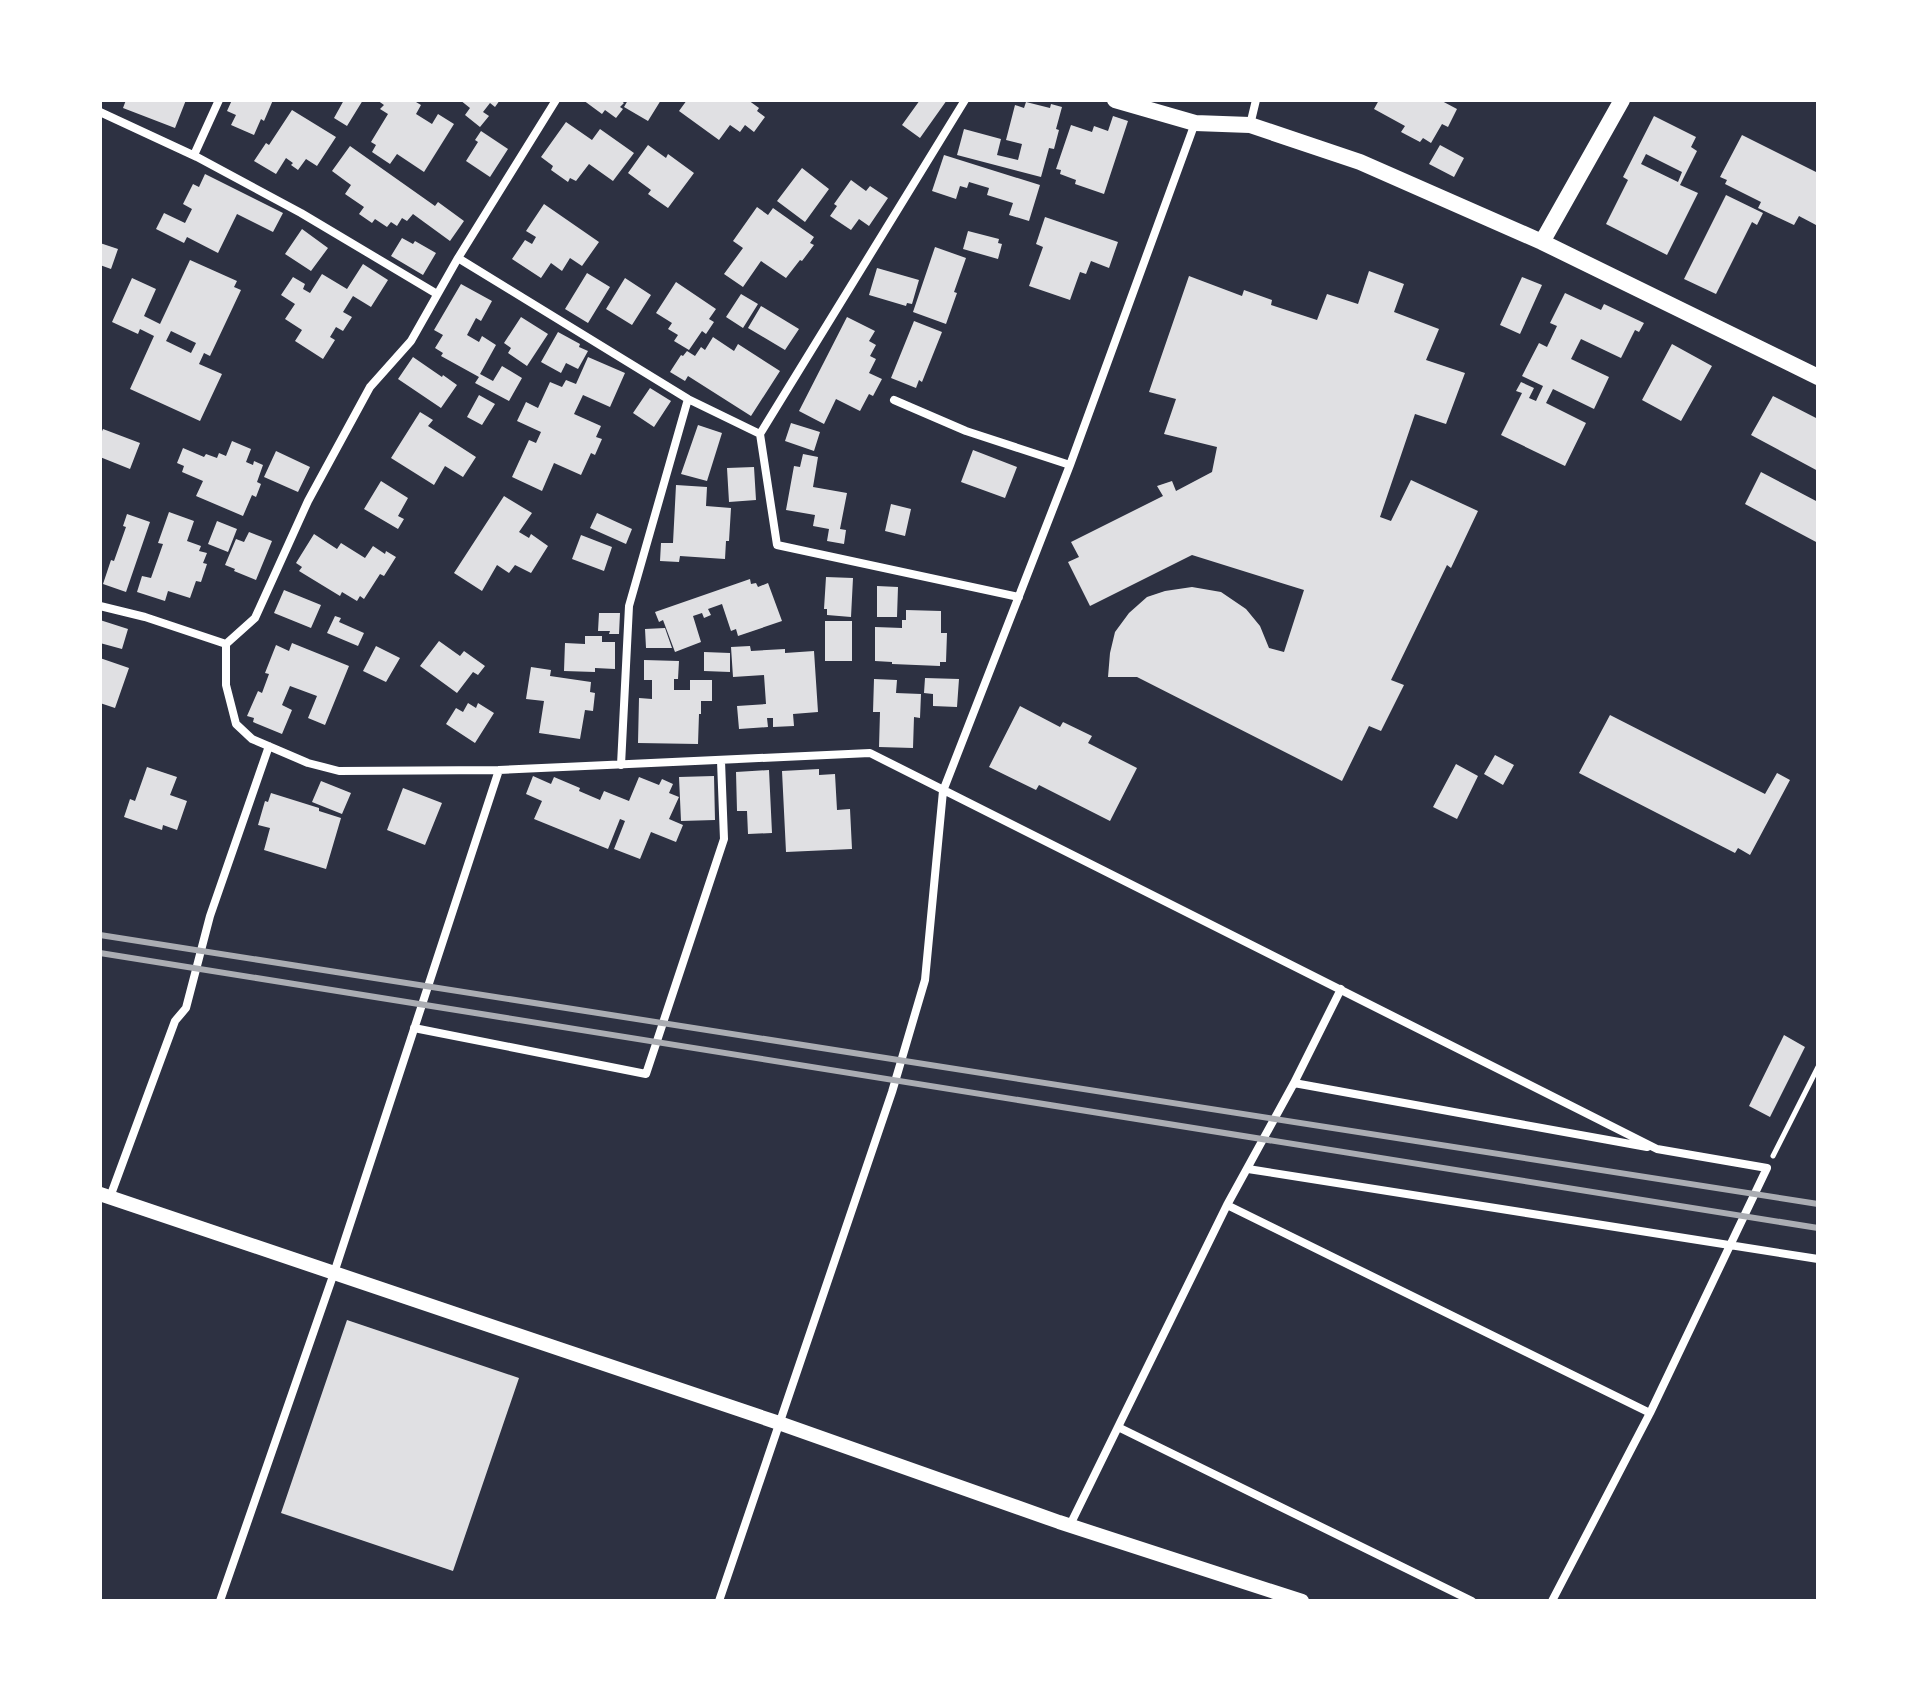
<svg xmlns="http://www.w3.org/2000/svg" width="1918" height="1701" font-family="'Open Sans',sans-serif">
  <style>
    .building { fill: #e0e0e3; fill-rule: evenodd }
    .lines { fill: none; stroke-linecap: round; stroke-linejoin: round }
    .path { stroke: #fff; stroke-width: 5 }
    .minor { stroke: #fff; stroke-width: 8 }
    .tertiary { stroke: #fff; stroke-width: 14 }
    .secondary { stroke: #fff; stroke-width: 16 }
    .rail { stroke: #abadb3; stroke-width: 6 }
  </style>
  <rect width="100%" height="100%" fill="#2d3142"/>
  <path class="building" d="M126 100H186L175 128 123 108Z
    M232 100H273L264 121 261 119 254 135 231 125 236 115 227 111Z
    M344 100H363L347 126 334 118Z
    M377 100H417L416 102 421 105 416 114 432 124 438 114 454 124 424 172 397 154 390 164 372 152 376 145 371 142 388 114 380 109 384 105Z
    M460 100H500L495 107 490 103 483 112 489 116 480 127 465 115 470 108Z
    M583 100H620L624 103 620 107 623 109 616 118 605 110 602 114Z
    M628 100H661L648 121 624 107Z
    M687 100H748L759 108 757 111 765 117 754 132 745 125 740 132 730 125 719 140 679 111Z
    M920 100H947L920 138 902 125Z
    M1379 100H1431L1436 102 1440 100 1457 109 1448 127 1442 124 1431 143 1423 138 1420 142 1401 132 1405 126 1374 109Z
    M1026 102 1050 108 1051 104 1062 107 1056 129 1059 130 1054 149 1049 148 1041 177 957 155 964 129 1001 139 997 155 1018 160 1022 144 1006 140 1015 105 1024 108Z
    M292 110 336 137 317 166 306 159 298 170 291 165 293 163 286 158 276 174 254 161 266 143 269 145Z
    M1113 116 1128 121 1104 194 1075 184 1076 180 1060 174 1061 170 1056 169 1071 125 1092 132 1094 126 1108 131Z
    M1654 116 1696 137 1691 147 1697 151 1680 185 1698 193 1667 255 1606 224 1628 180 1623 177ZM1646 154 1682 172 1678 182 1641 164Z
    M566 122 592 140 600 129 634 153 613 181 589 164 576 181 570 178 568 182 551 170 553 166 541 157Z
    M481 131 508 149 490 177 466 161 478 142 475 140Z
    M1742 135 1818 173V222L1816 225 1799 216 1794 225 1758 208 1761 202 1725 184 1727 180 1720 177Z
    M648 145 666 158 668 154 694 173 668 208 648 194 651 190 628 173Z
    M1440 145 1464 158 1454 177 1429 164Z
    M350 146 435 206 438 202 464 221 450 241 413 214 407 221 402 218 397 226 391 222 387 227 375 219 372 223 359 214 364 207 345 194 351 185 332 171Z
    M944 155 1040 185 1029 221 1009 215 1013 203 987 195 989 188 969 182 967 188 960 186 956 199 932 191Z
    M802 168 829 189 805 222 777 201Z
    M205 174 283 213 273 232 237 214 218 253 187 237 184 243 156 229 164 213 185 223 192 209 183 204 193 184 199 187Z
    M851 180 866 191 870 186 888 198 869 226 859 219 851 230 830 216 837 206 834 204Z
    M1726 195 1763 213 1757 225 1752 222 1716 294 1684 279Z
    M544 204 599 242 582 266 570 258 562 271 551 263 541 278 512 259 525 240 532 244 536 237 526 231Z
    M757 207 768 215 773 208 814 237 810 243 814 245 802 261 800 260 786 278 761 261 743 287 724 274 743 248 733 241Z
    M1045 217 1118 242 1109 268 1091 261 1086 274 1080 272 1070 300 1029 286 1043 247 1036 244Z
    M302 229 328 248 311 271 285 254Z
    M968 231 999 239 998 243 1002 244 998 259 963 249Z
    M402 238 413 244 415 241 436 253 423 275 391 256Z
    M100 243 118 249 111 269 100 265Z
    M935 247 966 258 954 292 957 293 946 324 913 312Z
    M190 260 237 281 234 287 241 290 210 356 204 353 199 364 222 374 200 421 130 389 154 336 140 329 138 334 112 322 132 278 156 289 144 316 160 324ZM171 331 196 343 191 353 166 341Z
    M363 264 388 280 371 307 353 296 343 312 352 317 343 331 336 327 330 337 335 340 323 359 295 341 302 330 285 319 295 304 281 295 293 277 305 284 303 289 310 293 322 274 347 289Z
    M877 268 919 280 912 304 907 303 906 306 869 295Z
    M1369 271 1404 284 1394 312 1439 329 1426 360 1465 373 1446 424 1415 414 1380 517 1391 521 1411 480 1478 511 1451 568 1447 565 1391 680 1404 685 1381 731 1369 726 1342 781 1137 677H1108L1110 653 1115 632 1129 613 1147 597 1165 591 1192 587 1221 592 1246 609 1260 626 1269 648 1284 652 1304 590 1192 555 1090 606 1068 562 1079 557 1071 542 1163 496 1157 486 1172 481 1176 491 1212 472 1217 447 1164 434 1176 399 1149 392 1189 276 1242 296 1244 290 1272 300 1271 305 1317 320 1327 294 1358 304Z
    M587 273 610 287 588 323 565 309Z
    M1522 277 1542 285 1520 334 1500 325Z
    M625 278 651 295 632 325 606 309Z
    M676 282 716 309 709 319 714 322 706 334 702 331 689 350 674 341 678 335 668 329 672 323 656 313Z
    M461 284 492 301 481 321 476 318 467 335 479 342 482 336 496 345 480 374 493 381 502 366 522 378 509 401 475 383 479 377 441 356 443 353 435 348 443 335 434 330Z
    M1565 293 1601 310 1604 304 1644 323 1639 332 1635 330 1621 358 1581 339 1571 359 1609 377 1594 409 1553 389 1546 403 1586 423 1565 466 1501 435 1522 393 1516 391 1521 382 1534 388 1529 398 1536 401 1543 386 1522 376 1539 343 1547 347 1557 326 1550 323Z
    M741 294 758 304 743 328 726 317Z
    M761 306 799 329 785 350 748 328Z
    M521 317 548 334 527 366 508 353 511 348 504 343Z
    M847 317 875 331 869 341 876 345 870 356 876 359 869 373 882 379 873 396 869 394 860 411 836 399 824 424 799 411Z
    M914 321 942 332 922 382 919 380 916 388 891 378Z
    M558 332 580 344 579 347 588 351 578 369 566 363 561 373 541 362Z
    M713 337 734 351 738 344 780 371 751 416 688 376 685 381 670 372 681 355 683 356 687 351 695 356 701 347 705 350Z
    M1672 344 1712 366 1681 421 1642 400Z
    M413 357 442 377 443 375 457 385 441 408 398 379Z
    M588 357 625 373 610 407 583 395 574 414 601 426 596 437 602 439 595 455 591 453 581 475 554 463 542 491 512 477 529 440 536 443 541 432 517 421 526 402 538 408 550 382 562 387 566 380 576 384Z
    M650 388 671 401 654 427 633 413Z
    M479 395 495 404 482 425 467 417Z
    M1773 396 1818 419V471L1751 435Z
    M420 412 433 420 428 426 476 457 463 477 445 466 434 485 391 458Z
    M791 423 820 432 814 451 785 441Z
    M698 425 722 433 707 481 681 474Z
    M103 429 140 443 130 469 100 457V436Z
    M232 441 251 449 246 462 253 465 254 461 263 465 257 482 261 484 256 497 252 495 243 516 196 496 203 481 182 472 184 466 177 463 183 448 204 457 206 454 217 458 219 453 226 456Z
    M973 450 1017 467 1005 498 961 482Z
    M276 451 310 467 298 492 264 477Z
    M803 454 818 457 813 487 847 493 840 529 846 530 844 544 827 541 829 529 813 526 815 515 786 510 794 466 800 467Z
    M754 467 756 500 729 502 727 468Z
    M1761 472 1818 502V543L1745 504Z
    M381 481 408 498 398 516 404 519 398 529 364 509Z
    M676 485 707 487 706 506 731 508 729 541H726L725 559 680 556 679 562 660 561 661 543H673Z
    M504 496 532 513 519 532 529 538 531 534 548 546 531 573 515 565 509 573 497 565 482 591 454 573Z
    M891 504 911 509 905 536 885 531Z
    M169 512 194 521 187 541 201 546 199 551 207 553 203 563 207 564 201 582 196 581 190 598 168 591 165 601 137 592 142 576 151 578 163 544 158 543Z
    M597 513 632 529 626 544 590 528Z
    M127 514 150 522 126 592 103 584 111 560 114 561 126 527 123 526Z
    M217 521 237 529 228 552 208 544Z
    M249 532 272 541 256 580 234 571 235 569 225 565 236 539 244 542Z
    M314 534 337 549 341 543 365 558 373 546 385 554 386 551 396 557 384 576 380 574 364 599 360 596 357 601 342 592 340 596 299 571 302 567 296 563Z
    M581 535 612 547 604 571 572 559Z
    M826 577 853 578 851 617 827 615V609H824Z
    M750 579 751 584 756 583 758 587 768 583 782 621 738 636 736 629 731 631 722 604 708 609 711 615 704 618 702 613 693 616 701 642 675 652 663 620 659 622 655 612Z
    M877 586 898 587 897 617H877Z
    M284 590 321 605 311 628 274 613Z
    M906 610 941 611V633H947L946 662H940V666L892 664V662L875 661V627L902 628V620H906Z
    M599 613H620L619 634H609L610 631H598Z
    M335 616 341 618 339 622 364 633 358 646 327 633Z
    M100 620 128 629 122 649 100 643Z
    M825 621H852V661H825Z
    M665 628 672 648H646L645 629Z
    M585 636H602V642H615V669L595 668V672L564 671 565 643 585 644Z
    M439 641 460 656 464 651 485 666 478 675 473 672 457 693 420 666Z
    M292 643 349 666 325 725 308 718 317 696 290 686 282 705 292 710 282 734 253 722 254 718 247 716 258 691 262 693 269 674 265 673 276 645 289 651Z
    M376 646 400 658 386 682 363 671Z
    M750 646 751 651 785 649V653L814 651 818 712 793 714 794 726 773 727V718H767L768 727 739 729 737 706 766 704 764 675 733 677 731 647Z
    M704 652 730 653V672L704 671Z
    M100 658 129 668 115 708 100 703Z
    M644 660 679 661 678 679H674V690H690V680H712V701H701V714H699L698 744 638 743 639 698 652 699V680H644Z
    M531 667 551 670 550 676 591 682 590 692 595 693 593 711 585 710 580 739 539 733 544 701 526 699Z
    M925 678 959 679 957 707 933 706V694L924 693Z
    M874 679 897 680 896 693 921 694 920 718 914 717 913 748 879 747 880 712H873Z
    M468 703 476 708 478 703 494 713 475 743 446 724 456 708 463 712Z
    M1020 706 1060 727 1063 722 1092 736 1088 743 1137 768 1110 821 1039 785 1036 790 989 767Z
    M1610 715 1765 794 1777 773 1790 780 1750 855 1738 848 1735 853 1579 773Z
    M1495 755 1514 765 1503 785 1484 774Z
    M1456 764 1478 776 1457 819 1433 807Z
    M147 767 177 777 170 795 187 801 177 830 163 825 162 830 124 817 130 799 135 801Z
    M819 769V775L835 774 837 810 850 809 852 849 786 852 782 771Z
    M769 770 772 833 748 834 747 811H737L736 772Z
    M533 776 551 784 554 777 580 788 579 791 600 800 604 791 629 801 639 777 659 785 662 779 673 784 669 793 679 797 669 819 683 825 676 842 651 832 640 859 614 849 625 821 620 819 608 849 534 819 542 801 526 794Z
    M714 776 715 820 681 821 679 777Z
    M321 781 351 793 342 814 312 802Z
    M403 788 442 803 425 845 387 830Z
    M271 793 319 808V811L341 818 326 869 264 850 270 828 258 825 265 801 268 802Z
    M1784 1035 1805 1047 1770 1117 1749 1106Z
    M347 1320 519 1378 453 1571 281 1513Z"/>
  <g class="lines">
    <path class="path" d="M1773 1156 1818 1067"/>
    <path class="minor" d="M556 100 458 258 411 341 370 387 308 501 255 618 226 644V685L236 724 252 739 308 763 339 771 499 770 870 753 1657 1149 1767 1168 1650 1413 1552 1601
      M100 112 197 157 301 213 437 294
      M1250 125 1256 100
      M194 155 219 100
      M458 258 688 399 760 434 965 100
      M894 400 966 431 1070 465
      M760 434 777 545 1019 597
      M100 606 145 617 226 644
      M621 765 629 606 688 399
      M1341 989 1294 1083 1647 1147
      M414 1028 646 1074 724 839 721 761
      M1248 1169 1818 1259
      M110 1197 175 1021 186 1008 210 916 269 746
      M1227 1205 1294 1083
      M1070 1525 1118 1427
      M220 1601 334 1273 499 770
      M719 1601 892 1092 925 980 943 791 1070 465 1195 123
      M1472 1601 1118 1427 1227 1205 1650 1413"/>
    <path class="tertiary" d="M100 1194 779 1423 1059 1522 1302 1601"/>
    <path class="secondary" d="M1115 100 1195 123 1250 125 1360 162 1542 242 1818 377
      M1542 242 1622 100"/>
    <path class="rail" d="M100 935 1818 1204
      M100 953 1818 1228"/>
  </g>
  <rect width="1918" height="1701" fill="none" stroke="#ffffff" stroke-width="204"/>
</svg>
